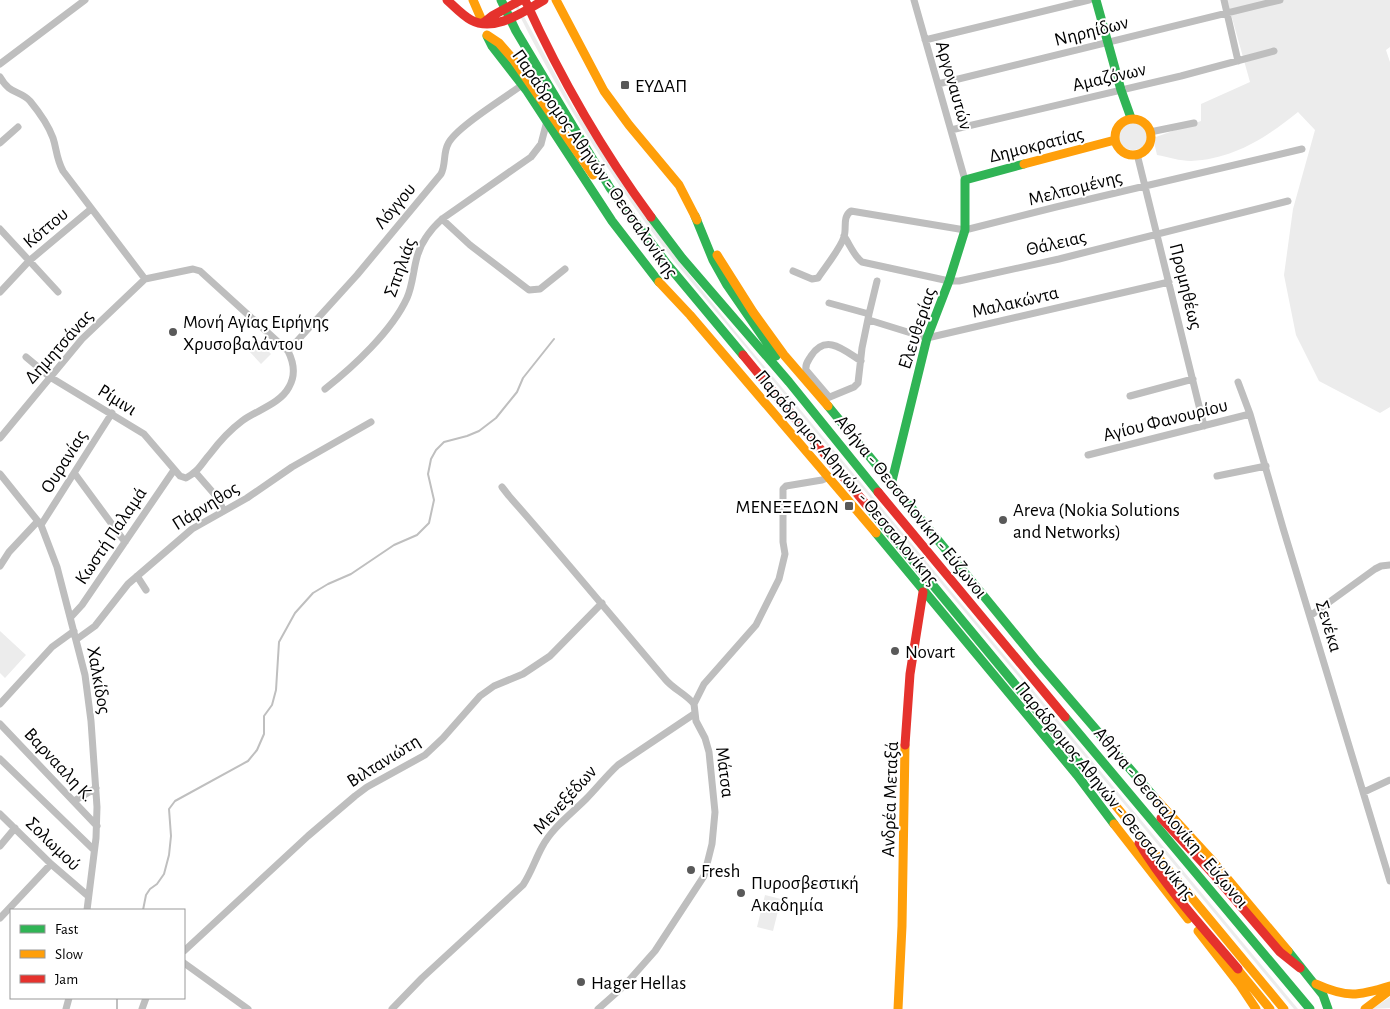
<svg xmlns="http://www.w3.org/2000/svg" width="1390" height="1009" font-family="'Alegreya Sans',sans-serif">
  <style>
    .green { fill: #ececec }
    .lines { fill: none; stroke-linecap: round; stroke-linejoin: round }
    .stream { stroke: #bfbfbf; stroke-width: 2 }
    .street { stroke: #bebebe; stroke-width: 7 }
    .fast { stroke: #30b455; stroke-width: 9 }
    .slow { stroke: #ff9f0a; stroke-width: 9 }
    .jam { stroke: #e5322d; stroke-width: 9 }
    .poi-dot { fill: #595959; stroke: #fff; stroke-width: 2 }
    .labels { text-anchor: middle; stroke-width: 4; stroke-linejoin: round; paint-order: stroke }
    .street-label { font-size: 19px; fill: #000; stroke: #fff }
    .poi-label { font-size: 19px; fill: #000; stroke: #fff; text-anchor: start }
  </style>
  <rect width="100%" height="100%" fill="#fff"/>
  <path class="green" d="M512 0H515L573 107 677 259 730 325 1298 1009H1294L674 261C612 180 557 93 512 0Z
    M1227 0H1390V47L1386 50 1390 62V407L1380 413 1319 381 1296 335 1284 275 1293 209 1315 130 1298 112C1266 138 1233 159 1191 161 1180 161 1168 157 1157 155L1153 138 1201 121V104L1250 82Z
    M1119 136a14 14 0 1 1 28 0a14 14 0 1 1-28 0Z
    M258 340 271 354 261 364 248 350Z
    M0 631 26 655 5 678 0 673Z
    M765 895 781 899 773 931 757 927Z
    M1390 997V1008L1372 1009Z"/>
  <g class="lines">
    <path class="stream" d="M143 910 146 895 150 889 157 884 164 874 169 855 171 836 169 809 175 801 248 761 257 750 264 734V716L272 705 276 690 279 642 295 613 313 593 328 584 351 574 394 545 417 535 429 523 434 500 428 474 431 459 436 450 444 442 467 436 479 431 496 418 517 392 523 378 554 339
      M117 998V1009"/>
    <path class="street" d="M914 0 965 180
      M1224 0 1238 61
      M925 40 1089 0
      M0 64 85 0
      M0 77C10 95 20 90 30 101 39 112 48 124 53 138 57 150 56 158 63 171L145 279 193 269 200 271 288 351C294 363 296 375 289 387 280 404 257 410 242 421 230 430 219 442 210 454 201 464 199 471 186 478L180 476 144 434 50 377 26 357
      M938 84 1280 0
      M951 130 1181 76 1274 51
      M1150 132 1194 123
      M0 143 18 127
      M1137 154 1204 426
      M442 219 470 245 529 290 540 289 565 269
      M0 229 58 292
      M844 236C850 245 854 256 862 262L949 281H959L1059 259 1288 201
      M793 271 812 279 818 278C826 266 840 249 844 237 847 228 842 217 851 211L965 230 1056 207 1302 149
      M0 292 29 261 91 209
      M829 303 869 314 877 281
      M869 320 927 338 1169 282
      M288 351 357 275 441 174C446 165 443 153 448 144 455 128 506 97 522 85
      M1238 382 1250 414 1283 528 1390 881
      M325 389C353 367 392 331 407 298 413 284 413 271 417 257 421 242 431 229 442 219L531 157 541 144 547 121
      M1130 396 1193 379
      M829 397 806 370C805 364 808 361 811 356 826 333 844 350 861 361
      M825 399 854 387 858 383 862 348 869 314
      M0 438 82 339 145 279
      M1088 455 1250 414
      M196 473 216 496 224 511
      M0 474 41 525 57 567 85 675 91 721 97 807 96 838 87 910
      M75 474 125 542
      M1217 476 1266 466
      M502 487 509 496C562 556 613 618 665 679 673 689 686 694 694 704
      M41 525 112 413
      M0 566 9 552 38 521
      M137 576 146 590
      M1310 616 1375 569 1381 566 1390 565
      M71 617 82 605 174 470
      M77 639 95 626 128 584 192 529 247 498 292 467 371 422
      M0 704 52 647 74 631
      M0 724 97 826
      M0 759 94 850
      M1364 792 1390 780
      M74 801 96 788
      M0 814 51 864 87 895
      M0 846 15 828
      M0 918 51 864
      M184 951 308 836 355 796 367 787 425 755 443 738 480 696 494 686 523 674 550 656 602 603
      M184 963 248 1009
      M66 1009 69 998
      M142 1009 146 998
      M392 1009 422 978 523 885C531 873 535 860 542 847 552 828 571 814 586 799 597 788 606 776 618 765L694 714
      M598 1009 624 986 655 951 704 876 712 844 715 812 709 752 705 738 696 721 694 704 704 684 756 625 779 579 785 554 783 542V489L786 486 822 480 829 477"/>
    <path class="fast" d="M501 0 516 31 610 188 667 264 743 355
      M1096 0 1121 90 1131 118
      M487 36 492 46 527 91 612 221 659 282
      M695 216 713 260 727 285 776 356
      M651 217 682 258 789 382 878 492
      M828 406 1037 661 1155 798
      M891 485 927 338 949 281 965 230V180L1024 164
      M869 508 1110 799
      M876 533 1077 775 1114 824
      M1065 717 1310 1009
      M1288 951 1323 995 1328 1009"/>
    <path class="slow" d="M473 0 483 23
      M556 0 604 91 629 125 679 185 697 220
      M487 35 499 43 513 59 593 175
      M1115 137a18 18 0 1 1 36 0a18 18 0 1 1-36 0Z
      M1024 164 1115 140
      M717 255 753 312 784 355 828 406
      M659 282 690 315 876 533
      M1155 798 1210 858 1288 951
      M1110 799 1284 1009
      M1114 824 1188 919
      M1198 931 1240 985 1256 1009
      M1234 965 1270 1009
      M1316 984C1347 998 1358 996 1390 986
      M898 1009 902 926 905 745
      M1365 1009 1390 990"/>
    <path class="jam" d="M447 0C455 7 462 15 471 20 495 33 524 11 544 0
      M525 0C560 77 601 149 651 217
      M483 23 492 16 521 0
      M743 355 869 508
      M878 492 1065 717
      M905 745 910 674 923 592
      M1161 818 1215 876 1280 952 1300 968
      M1139 843C1166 888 1204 929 1238 969"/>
  </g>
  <g class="poi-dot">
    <rect x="620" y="80" width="10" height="10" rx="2.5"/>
    <circle cx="173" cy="332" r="5"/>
    <rect x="844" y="501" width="10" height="10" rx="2.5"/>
    <circle cx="1003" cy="520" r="5"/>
    <circle cx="895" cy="651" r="5"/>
    <circle cx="691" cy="870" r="5"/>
    <circle cx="741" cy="893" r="5"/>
    <circle cx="581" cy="982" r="5"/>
  </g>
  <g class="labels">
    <g class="street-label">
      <text transform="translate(1091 30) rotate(-14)" y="7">Νηρηίδων</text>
      <text transform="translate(1109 76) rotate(-13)" y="7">Αμαζόνων</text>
      <text transform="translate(955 85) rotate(74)" y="7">Αργοναυτών</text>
      <text transform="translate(1036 144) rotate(-14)" y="7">Δημοκρατίας</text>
      <text transform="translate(596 163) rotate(55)" y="7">Παράδρομος Αθηνών - Θεσσαλονίκης</text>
      <text transform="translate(1075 187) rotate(-14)" y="7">Μελπομένης</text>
      <text transform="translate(394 205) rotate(-50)" y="7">Λόγγου</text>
      <text transform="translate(45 227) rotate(-40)" y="7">Κόττου</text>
      <text transform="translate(1056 242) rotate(-13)" y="7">Θάλειας</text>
      <text transform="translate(399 267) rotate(-70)" y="7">Σπηλιάς</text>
      <text transform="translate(1187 286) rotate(76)" y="7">Προμηθέως</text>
      <text transform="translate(1015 301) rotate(-13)" y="7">Μαλακώντα</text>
      <text transform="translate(916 328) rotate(-72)" y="7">Ελευθερίας</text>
      <text transform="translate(58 346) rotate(-48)" y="7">Δημητσάνας</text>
      <text transform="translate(118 399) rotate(32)" y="7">Ρίμινι</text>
      <text transform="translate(1165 419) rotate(-14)" y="7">Αγίου Φανουρίου</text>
      <text transform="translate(63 461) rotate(-58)" y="7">Ουρανίας</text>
      <text transform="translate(848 477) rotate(50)" y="7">Παράδρομος Αθηνών - Θεσσαλονίκης</text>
      <text transform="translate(205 505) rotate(-32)" y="7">Πάρνηθος</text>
      <text transform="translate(912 506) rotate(51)" y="7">Αθήνα - Θεσσαλονίκη - Εύζωνοι</text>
      <text transform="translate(110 535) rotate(-56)" y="7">Κωστή Παλαμά</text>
      <text transform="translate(1330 626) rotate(73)" y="7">Σενέκα</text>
      <text transform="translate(100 680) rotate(80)" y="7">Χαλκίδος</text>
      <text transform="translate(383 760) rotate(-32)" y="7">Βιλτανιώτη</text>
      <text transform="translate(60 764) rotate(47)" y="7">Βαρνααλη Κ.</text>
      <text transform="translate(726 772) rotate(83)" y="7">Μάτσα</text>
      <text transform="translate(1106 790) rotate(51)" y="7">Παράδρομος Αθηνών - Θεσσαλονίκης</text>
      <text transform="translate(564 799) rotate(-48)" y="7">Μενεξέδων</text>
      <text transform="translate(889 799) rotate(-88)" y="7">Ανδρέα Μεταξά</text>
      <text transform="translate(1172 817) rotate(50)" y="7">Αθήνα - Θεσσαλονίκη - Εύζωνοι</text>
      <text transform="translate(54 843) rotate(44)" y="7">Σολωμού</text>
    </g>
    <g class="poi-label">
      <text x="635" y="92">ΕΥΔΑΠ</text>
      <text x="183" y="328">Μονή Αγίας Ειρήνης<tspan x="183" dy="22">Χρυσοβαλάντου</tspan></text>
      <text x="839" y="513" text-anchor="end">ΜΕΝΕΞΕΔΩΝ</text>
      <text x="1013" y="516">Areva (Nokia Solutions<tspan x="1013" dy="22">and Networks)</tspan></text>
      <text x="905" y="658">Novart</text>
      <text x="701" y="877">Fresh</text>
      <text x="751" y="889">Πυροσβεστική<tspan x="751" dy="22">Ακαδημία</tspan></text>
      <text x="591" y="989">Hager Hellas</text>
    </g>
  </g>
  <rect x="10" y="909" width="175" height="90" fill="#ffffff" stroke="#999999"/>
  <rect x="20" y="925" width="25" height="8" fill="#30b455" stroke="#999999"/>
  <text x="55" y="934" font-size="15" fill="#000000">Fast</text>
  <rect x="20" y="950" width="25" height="8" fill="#ff9f0a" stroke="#999999"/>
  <text x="55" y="959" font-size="15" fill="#000000">Slow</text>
  <rect x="20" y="975" width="25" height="8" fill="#e5322d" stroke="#999999"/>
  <text x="55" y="984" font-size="15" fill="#000000">Jam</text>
</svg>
